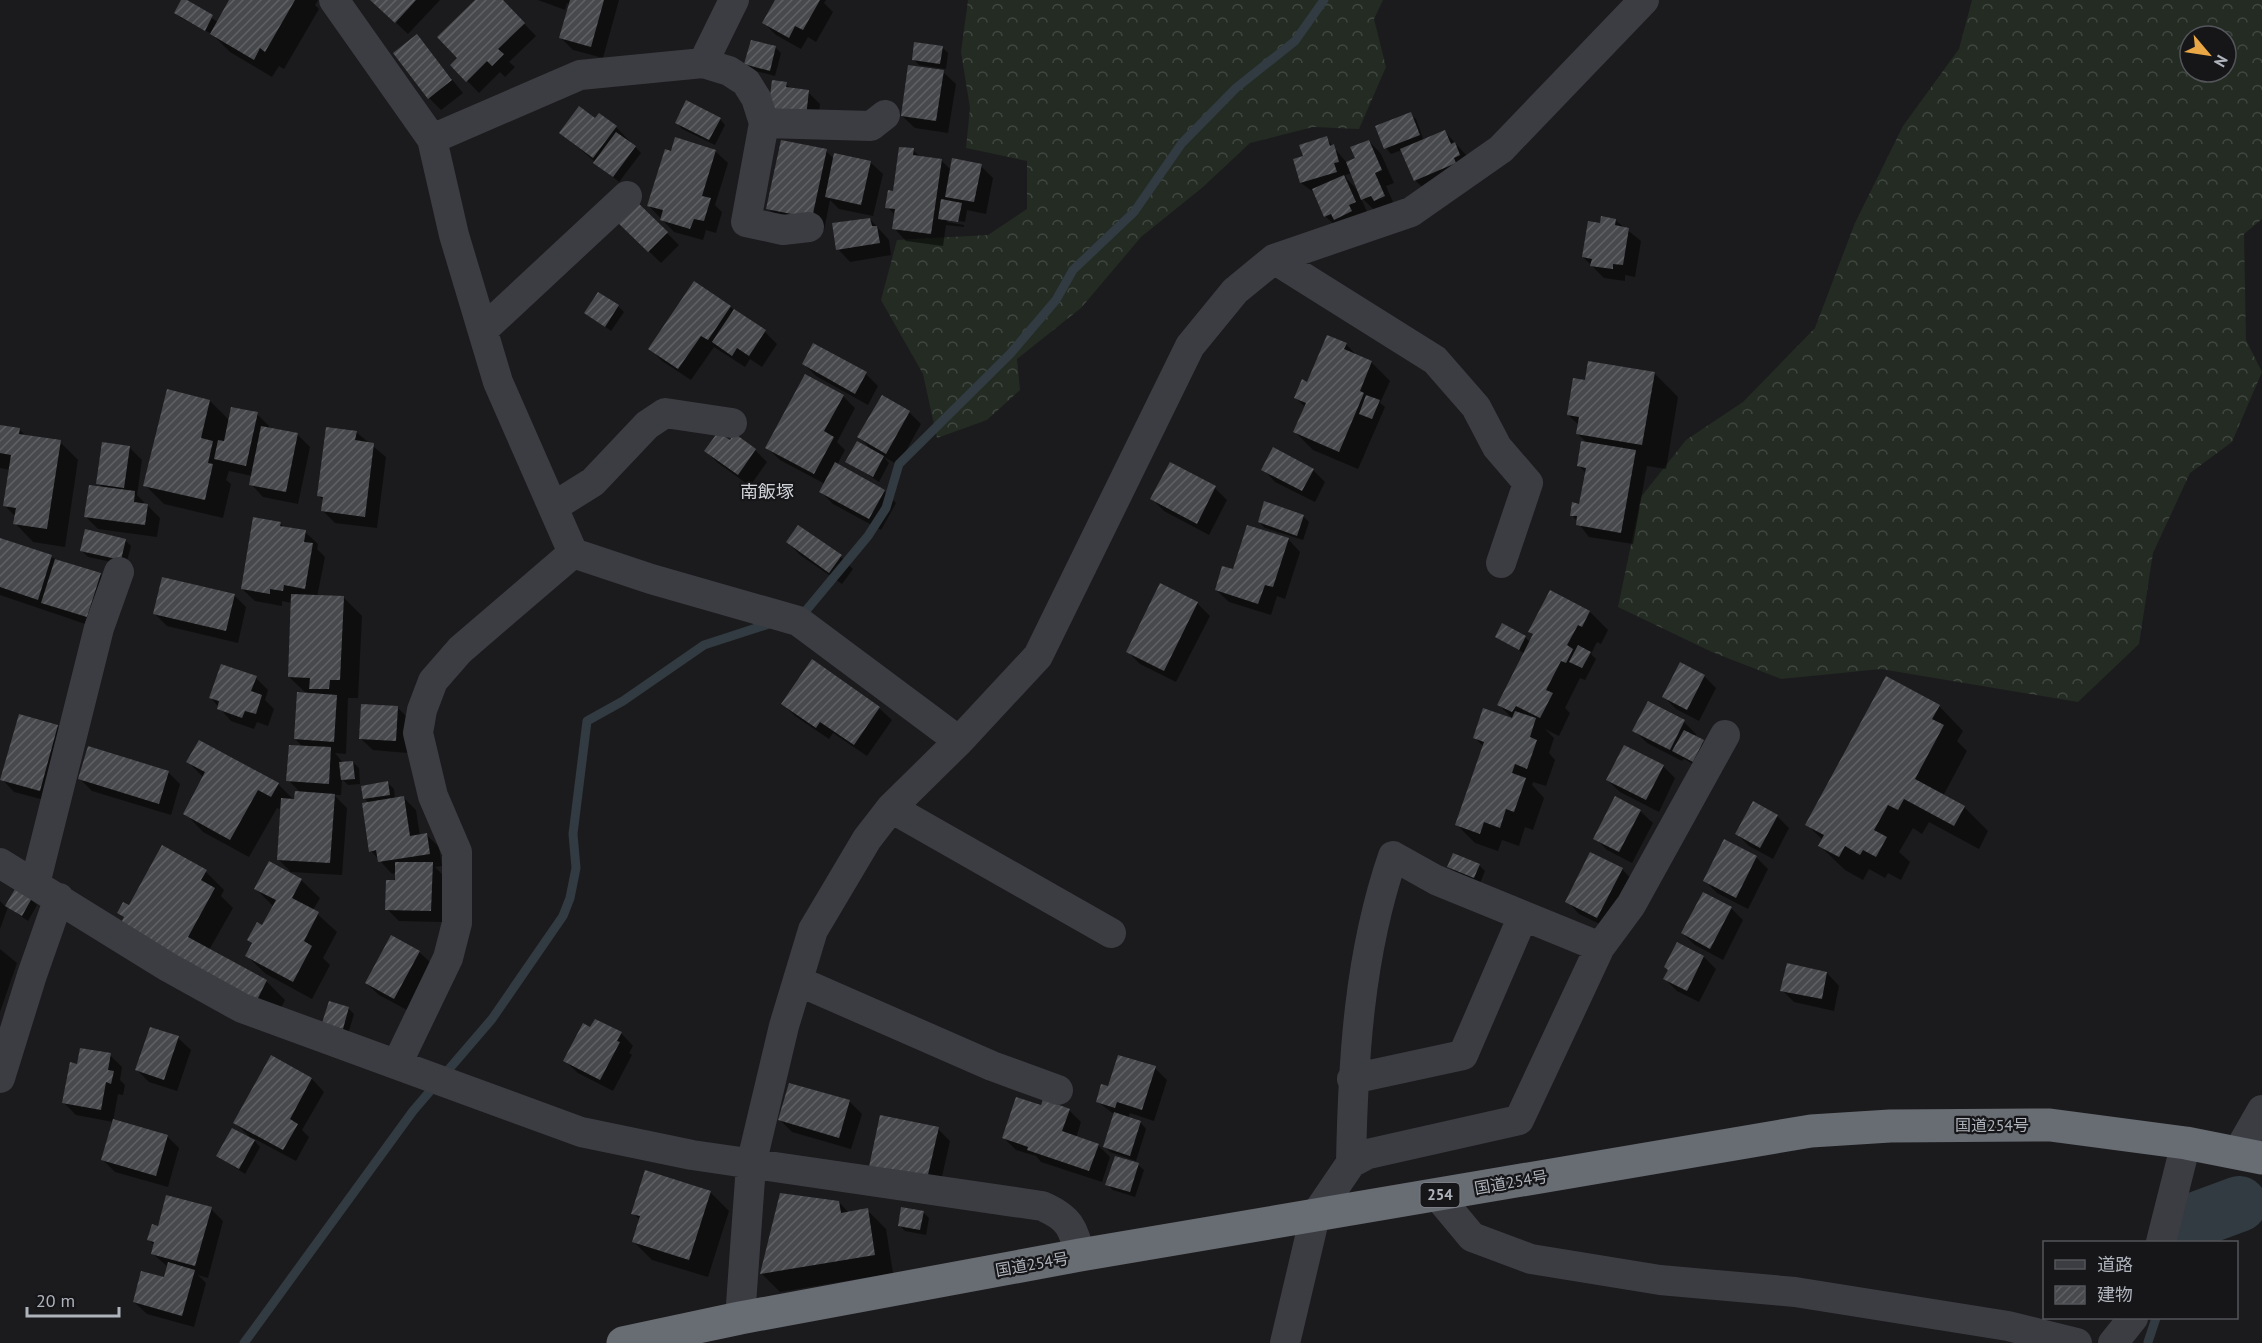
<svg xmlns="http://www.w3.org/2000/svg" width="2262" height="1343" font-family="'PT Sans','Noto Sans JP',sans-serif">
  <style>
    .forest { fill: url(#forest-crowns); fill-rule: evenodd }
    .shadow { fill: #0007; fill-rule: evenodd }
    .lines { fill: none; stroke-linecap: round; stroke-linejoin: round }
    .stream { stroke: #313b41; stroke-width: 9 }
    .river { stroke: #313b41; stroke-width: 56 }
    .building { fill: url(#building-hatch) }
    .minor { stroke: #3c3d42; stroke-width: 30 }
    .highway { stroke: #686c73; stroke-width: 33 }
    .labels { text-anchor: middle; stroke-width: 4.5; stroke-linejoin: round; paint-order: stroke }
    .shield { fill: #161618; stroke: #80848b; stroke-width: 1.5 }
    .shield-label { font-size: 15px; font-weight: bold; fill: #aeb3bc }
    .street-label { font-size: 16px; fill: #aeb3bc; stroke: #161618 }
    .neighbourhood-label { font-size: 18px; fill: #cfd2d8; stroke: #161618 }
  </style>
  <defs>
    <pattern id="forest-crowns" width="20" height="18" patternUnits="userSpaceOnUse" patternTransform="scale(1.5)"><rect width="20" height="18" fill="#232b23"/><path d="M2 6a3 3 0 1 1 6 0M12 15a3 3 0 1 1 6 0" fill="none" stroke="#404741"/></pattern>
    <pattern id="building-hatch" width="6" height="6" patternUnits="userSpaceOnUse" patternTransform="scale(1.5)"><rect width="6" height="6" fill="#48494d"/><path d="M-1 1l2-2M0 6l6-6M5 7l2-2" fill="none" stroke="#606165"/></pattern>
  </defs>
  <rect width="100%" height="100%" fill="#1b1b1d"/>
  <path class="forest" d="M968 0H1383L1374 19 1386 67 1359 129 1313 127 1250 143 1203 187 1141 237 1081 308 1017 359 1020 390 987 420 937 438 923 374 881 300 897 240 988 235 1027 209V161L966 148 970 108 961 52Z
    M1972 0H2262V219L2244 234 2246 340 2262 372 2232 442 2190 473 2153 553 2139 644 2078 702 1881 669 1781 679 1712 652 1618 607 1641 497 1686 440 1743 402 1815 328 1855 223 1903 126 1959 49ZM2190 36H2226V72H2190Z"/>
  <path class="shadow" d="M184 0 218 22 231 0H318L315 5 319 9 284 69 279 66 272 77 230 52 212 34 181 18 176 13Z
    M372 0H440L408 34Z
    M477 0H501L536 36 509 62 515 67 505 77 500 72 479 93 452 65 459 58Z
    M538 0H619L603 58 573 50 561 38 570 4 567 3 565 10Z
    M776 0H826L824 3 833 12 816 42 808 37 801 49 776 35 764 23Z
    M417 36 463 93 441 110 429 98Z
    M752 41 776 48 781 53 775 76 752 70 746 64Z
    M942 47 948 53 946 69 919 65 913 59Z
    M943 72 956 84 948 133 915 128 902 116Z
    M786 84 792 90 808 92 820 104 817 128 782 124Z
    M1410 114 1416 119 1424 141 1445 132 1467 156 1427 192 1415 180 1402 150 1391 154 1386 148 1377 127Z
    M600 115 616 127 641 153 619 182 561 133 596 120Z
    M720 119 725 125 715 145 682 129 677 123Z
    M1326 138 1347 163 1357 159 1369 141 1381 154 1394 183 1386 186 1396 209 1375 211 1360 196 1368 214 1338 228 1325 216 1316 194 1301 183 1295 160 1305 157ZM1352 173 1360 193 1347 179 1345 175Z
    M913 150 921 158 941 160 952 171 981 166 993 178 986 214 967 210 965 222 947 219V222L964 225V227L946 225 943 246 906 241 894 228 896 216 887 207Z
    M715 151 728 163 715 205 722 212 716 233 706 230 703 240 674 232 649 206 672 153Z
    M826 151 834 159 870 162 883 174 873 216 839 209 830 200 824 230 780 220 768 208Z
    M633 200 679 245 661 263 615 218Z
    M870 219 889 240 891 255 850 262 838 249Z
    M1615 220 1641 241 1635 277 1625 275V281L1604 278 1583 257 1601 225Z
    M618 306 624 312 611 331 586 313Z
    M730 307 765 332 777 344 762 367 750 359 745 367 714 347 691 380 662 361 650 348Z
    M1346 344 1358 357 1371 362 1390 381 1380 403 1385 407 1358 469 1313 450 1295 432 1305 407 1296 398Z
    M804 364 866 374 878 386 868 405 816 376Z
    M1654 373 1678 397 1666 469 1647 466 1633 544 1589 537 1572 515 1580 505 1586 473 1578 465 1587 443 1578 434 1579 425 1568 415Z
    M843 396 855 408 837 442 845 450 837 465 884 491 896 503 881 530 833 504 821 492 825 484 780 460 767 448Z
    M210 401 230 421 257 414 269 426V429L298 435 310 447 298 504 263 497 251 484 252 476 229 471 226 480 231 484 223 518 164 504 145 485Z
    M909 412 921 424 898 465 884 457 889 463 879 482 847 461 872 450 859 437Z
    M0 426 19 429 26 436 60 442 78 460 65 547 33 542 15 523 16 517 5 506 10 470 0 468Z
    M356 432 386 457 377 528 335 523 323 511 324 501 319 496Z
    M730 442 755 450 767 462 750 486 718 463 706 451Z
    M130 448 142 460 137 495 160 518 157 537 98 529 86 517 103 488 98 483Z
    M1171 464 1215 488 1227 500 1209 535 1164 511 1152 499Z
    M1263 469 1313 470 1325 482 1315 502 1275 482Z
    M1303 516 1309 522 1303 540 1265 528 1259 522Z
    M280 523 286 529 305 532 318 544 317 549 325 557 317 597 344 598 362 616 358 698H348L346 754 335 753 343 763 353 762 359 768 360 784 348 785 342 779 341 795H334L347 808 342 875 291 872 278 859 282 810 277 808 249 857 203 832 185 813 204 778 188 762 278 784 296 802 301 793 288 780 303 747 295 739 307 694 289 677 292 603 282 601V606L255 601 242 589Z
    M1288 539 1300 552 1285 599 1277 596 1271 615 1229 602 1216 590 1234 571Z
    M0 540 100 574 113 586 100 629 0 595Z
    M125 540 131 546 126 565 88 557 82 551Z
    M788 542 841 557 853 569 842 584 800 555Z
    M234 595 246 607 238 643 167 626 155 614Z
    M1197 603 1210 616 1176 682 1140 664 1128 652Z
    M1590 612 1608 630 1601 644 1597 642 1591 654 1596 659 1585 680 1580 678 1565 708 1570 713 1559 736 1545 729 1554 738 1549 753 1555 760 1546 786 1533 782 1532 785 1544 798 1533 830 1525 827 1519 846 1502 840 1498 851 1475 843 1456 824 1484 747 1475 738 1515 721 1499 705 1525 654 1497 636 1525 637 1531 643 1534 636 1530 632Z
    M1704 676 1716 688 1699 721 1676 709 1664 697Z
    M256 678 268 690 265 700 274 709 268 726 257 722 254 729 231 721 210 697Z
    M783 704 879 708 892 720 867 756 833 733 829 739 795 716Z
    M1939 706 1963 731 1957 741 1967 751 1943 796 1964 807 1988 831 1979 849 1929 822 1922 834 1913 828 1899 852 1910 862 1901 880 1888 873 1885 878 1869 869 1863 880 1845 870 1820 846 1823 840 1807 825Z
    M398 708 410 720 408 753 373 750 360 738Z
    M1684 722 1696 734 1695 737 1709 747 1699 767 1684 759 1682 761 1647 743 1634 730Z
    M57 726 70 738 52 802 14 792 2 779Z
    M1663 766 1675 778 1659 812 1620 792 1607 780Z
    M168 772 180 784 171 815 92 791 80 779Z
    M388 783 394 789 395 799 404 798 416 810 420 836 427 835 439 847 442 866 435 867 444 876 443 922 399 921 387 909 396 873 392 874 371 851 369 803 364 798Z
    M1640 811 1653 823 1632 863 1607 850 1595 838Z
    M1777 816 1789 828 1773 859 1749 846 1737 834Z
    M1756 857 1768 869 1748 909 1717 893 1705 881Z
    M1479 865 1485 871 1480 883 1455 872 1449 867Z
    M1622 869 1634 882 1610 929 1579 914 1567 901Z
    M206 872 224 890 221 896 233 908 209 950 267 982 285 1000 275 1019 118 913Z
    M301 880 320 898 313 910 337 932 323 958 330 965 312 999 266 974 247 956 253 945 249 940 263 927 274 907 256 889Z
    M31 899 37 905 28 921 8 907 0 929V901L6 907Z
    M1731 908 1743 920 1723 960 1695 945 1682 933Z
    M391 937 419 952 432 964 407 1010 379 995 366 983Z
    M1678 944 1704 957 1716 969 1699 1002 1677 991 1665 979Z
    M0 949 17 963 0 1012Z
    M1827 973 1839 986 1834 1011 1794 1002 1782 990Z
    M330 1003 349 1009 354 1014 348 1034 330 1028Z
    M591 1029 621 1033 633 1046 629 1053 632 1055 613 1091 578 1073 565 1061Z
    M178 1038 191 1050 177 1091 149 1082 137 1070Z
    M110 1055 122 1067 120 1080 125 1085 123 1095 118 1094 113 1121 167 1136 179 1148 168 1187 115 1172 103 1160 113 1122 76 1115 64 1103 78 1065Z
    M272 1057 312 1079 324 1092 302 1130 309 1137 296 1161 251 1137 260 1147 245 1174 218 1156 252 1139 235 1123Z
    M1155 1068 1167 1080 1154 1121 1130 1113 1128 1118 1141 1123 1146 1129 1136 1161 1110 1152 1105 1146 1115 1115 1098 1102 1109 1088Z
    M849 1101 862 1114 851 1149 792 1132 780 1120Z
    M1042 1107 1069 1110 1081 1122 1076 1138 1098 1145 1110 1157 1102 1182 1041 1162 1036 1156 1016 1150 1003 1137Z
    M882 1117 938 1129 950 1141 939 1190Z
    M1138 1165 1144 1170 1135 1197 1113 1190 1107 1184Z
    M710 1192 729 1211 708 1277 652 1260 633 1241 640 1220 633 1213Z
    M781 1194 839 1202 849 1213 867 1210 886 1229 893 1273 780 1292 762 1274Z
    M211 1209 223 1221 208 1278 198 1275 206 1283 194 1327 147 1314 134 1302 165 1279 168 1267 153 1254 155 1246 149 1240 159 1228Z
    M923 1212 929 1218 926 1235 905 1231 899 1225Z"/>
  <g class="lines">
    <path class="stream" d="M799 614 804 613 868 536 886 508 899 464 1010 354 1056 300 1073 270 1134 212 1182 143 1236 88 1295 41 1324 0
      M2185 1242 2193 1221
      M2148 1342 2156 1318
      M244 1343 413 1111 492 1019 563 916 570 898 576 868 573 834 587 721 623 701 704 645 772 623"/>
    <path class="river" d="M2193 1221 2239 1204"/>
  </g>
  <path class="building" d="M181 0H187L213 15 205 31 174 13Z
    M229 0H295L265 52 260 48 254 60 210 34Z
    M370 0H416L395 23Z
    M475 0H503L525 23 498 49 504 54 492 66 487 61 466 82 450 65 457 58 437 37Z
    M570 0H604L591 47 559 38Z
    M775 0H820L803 30 795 26 789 38 762 23Z
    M417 34 452 80 428 99 393 53Z
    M751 40 776 46 770 71 744 64Z
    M914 42 943 46 940 64 912 60Z
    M908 65 944 70 936 121 901 116Z
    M772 80 787 82 786 87 809 90 806 117 768 112Z
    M686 100 721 118 709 140 675 123Z
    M579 106 595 118 599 113 617 126 593 158 559 133Z
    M1411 112 1420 135 1384 149 1375 126Z
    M1445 130 1451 144 1455 142 1460 155 1454 158 1456 163 1414 181 1400 149Z
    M616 132 636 146 613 177 593 163Z
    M1327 136 1330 146 1334 144 1339 162 1334 163 1337 172 1300 183 1293 159 1303 156 1299 145Z
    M675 137 716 150 702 196 711 198 704 221 694 219 690 229 660 220 663 210 647 206 665 149 671 151Z
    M781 140 827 149 812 218 766 209Z
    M1369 140 1382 170 1375 173 1385 196 1374 201 1371 196 1361 200 1346 162 1355 158 1350 147Z
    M899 147 914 148 913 155 942 159 931 234 892 229 895 209 885 208 888 190 893 191Z
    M834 153 871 161 861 205 825 197Z
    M952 158 982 164 974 202 945 197Z
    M1344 175 1356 202 1349 205 1352 211 1334 220 1331 214 1324 217 1312 189Z
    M633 198 668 232 648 252 613 218Z
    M941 199 962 203 958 222 938 219Z
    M1601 216 1616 219 1615 225 1629 228 1623 265 1613 264V269L1590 266 1592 259 1582 257 1588 221 1600 223Z
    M870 218 872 226H877L880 243 836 250 832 223Z
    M694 281 731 306 708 340 701 336 678 369 648 349Z
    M598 292 619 305 605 327 584 313Z
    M734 309 766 330 749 356 737 348 732 356 712 342Z
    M1327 335 1347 343 1344 349 1372 361 1360 391 1364 393 1339 452 1293 432 1306 403 1294 398 1302 379 1307 382Z
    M813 343 867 372 855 394 802 364Z
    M1588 361 1655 372 1642 445 1576 434 1579 417 1567 415 1573 378 1585 380Z
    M805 374 844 395 824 431 834 437 814 474 765 448Z
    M167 389 210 400 201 438 213 441 208 463 213 464 205 500 143 486Z
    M882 395 910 411 886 454 857 437Z
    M1366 395 1380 400 1372 419 1359 414Z
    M231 407 258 412 246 466 214 459 218 440 224 441Z
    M0 425 20 428 19 434 61 440 47 529 13 524 16 508 3 506 11 455 0 453Z
    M261 426 298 433 286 492 249 485Z
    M326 427 357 431 355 440 374 443 365 517 321 511 323 497 317 496Z
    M718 432 730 440 734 433 756 449 738 475 704 451Z
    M857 441 884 456 873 477 845 462Z
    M1581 441 1636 450 1621 533 1576 525 1577 516H1570L1572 502 1579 504 1586 468 1577 466Z
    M102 442 130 446 124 488 96 484Z
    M1273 447 1314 469 1302 491 1261 470Z
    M835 462 885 490 869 519 819 492Z
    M1170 462 1216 486 1197 524 1150 499Z
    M89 485 135 491 134 502 148 504 145 525 84 517Z
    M1264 501 1304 515 1297 536 1258 522Z
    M253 517 281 522 280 526 306 530 304 542 313 543 305 589 284 585 283 591 270 589V594L241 589Z
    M798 525 842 555 829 573 786 542Z
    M1247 525 1289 538 1273 587 1265 585 1258 604 1215 590 1222 566 1233 569Z
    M85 529 126 539 121 560 80 551Z
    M0 538 52 555 38 600 0 587Z
    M55 559 101 573 87 617 41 603Z
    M162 577 235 594 226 631 153 614Z
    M1160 583 1198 602 1164 671 1126 652Z
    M1550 590 1590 611 1582 627 1578 625 1567 645 1573 649 1566 663 1561 661 1546 690 1553 693 1540 718 1516 706 1512 712 1497 705 1533 634 1528 632Z
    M291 594 344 596 340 680H330L329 689H309L310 678 288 677Z
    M1502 623 1526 636 1519 650 1495 637Z
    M1578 645 1591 652 1582 668 1569 662Z
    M812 659 880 707 854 745 820 722 816 728 781 704Z
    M1680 662 1705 675 1687 710 1662 697Z
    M221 664 257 676 251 691 262 695 256 714 245 711 242 718 217 709 219 701 209 698Z
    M1886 676 1940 705 1932 719 1944 725 1915 779 1965 806 1954 826 1904 799 1898 810 1888 805 1874 830 1887 837 1876 857 1863 850 1860 855 1845 846 1839 857 1818 846 1824 835 1805 825Z
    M297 692 337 695 334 742 294 739Z
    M1648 701 1685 720 1670 750 1632 731Z
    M361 704 398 706 396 741 359 739Z
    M1483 708 1512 718 1515 711 1536 718 1530 737 1537 740 1527 769 1515 764 1512 773 1526 778 1514 812 1506 809 1500 828 1484 822 1480 834 1455 825 1484 742 1473 738Z
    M19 714 58 725 40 791 0 780Z
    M1684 730 1704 740 1693 762 1672 751Z
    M199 740 279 783 271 797 258 790 230 840 183 814 205 772 186 762Z
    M289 745 331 747 329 784 286 781Z
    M1624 745 1664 765 1646 800 1606 780Z
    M88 746 169 771 159 804 78 779Z
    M353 761 355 779 341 780 339 762Z
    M388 781 390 795 363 799 361 786Z
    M295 791 335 794 330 863 277 860 281 798 294 799Z
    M404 796 410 836 427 833 430 854 378 862 376 850 369 852 362 803Z
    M1615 796 1641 810 1619 852 1593 839Z
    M1753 801 1778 815 1760 848 1735 834Z
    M1724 839 1757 856 1736 898 1703 881Z
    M162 845 207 870 201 880 215 888 188 937 267 980 256 1002 119 926 124 917 117 913 123 902 129 905Z
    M1590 852 1623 868 1597 918 1565 902Z
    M1453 853 1480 864 1474 878 1447 867Z
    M269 861 302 879 292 898 319 912 304 941 312 946 293 982 245 956 252 943 247 940 257 922 262 925 276 900 254 889Z
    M395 862H433L431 911 385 910 386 880H395Z
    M15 889 32 898 22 916 5 906Z
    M1703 892 1732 907 1710 949 1681 933Z
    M391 935 420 951 394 999 365 983Z
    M1677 942 1704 956 1687 991 1663 979 1668 970 1664 967Z
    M1787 963 1827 972 1822 999 1780 991Z
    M329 1001 349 1007 343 1029 322 1023Z
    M595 1019 622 1032 617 1041 620 1042 600 1080 563 1061 583 1023 590 1027Z
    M150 1027 179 1036 164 1080 135 1070Z
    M80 1048 111 1053 108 1070 114 1071 111 1084 106 1082 101 1110 62 1103 70 1062 77 1064Z
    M271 1055 312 1078 290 1119 298 1124 283 1150 233 1123Z
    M1118 1055 1156 1066 1142 1110 1117 1102 1115 1108 1096 1102 1101 1084 1108 1086Z
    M789 1083 850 1100 839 1138 778 1120Z
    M1016 1097 1041 1105 1043 1099 1070 1109 1062 1131 1099 1144 1089 1171 1027 1150 1028 1147 1002 1138Z
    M1114 1112 1141 1121 1130 1156 1103 1147Z
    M880 1115 939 1127 927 1179 869 1167Z
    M113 1119 168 1135 156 1176 101 1160Z
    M232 1128 255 1140 239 1169 216 1156Z
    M1115 1156 1139 1163 1130 1192 1105 1185Z
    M645 1170 711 1191 689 1260 632 1242 640 1216 631 1214Z
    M780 1193 839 1201 841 1213 868 1208 875 1255 760 1274Z
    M166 1195 212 1207 195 1266 151 1254 154 1242 147 1240 152 1224 158 1226Z
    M901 1207 924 1211 920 1230 898 1226Z
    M168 1262 195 1270 182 1316 133 1302 141 1271 164 1277Z"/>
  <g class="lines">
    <path class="minor" d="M334 0 432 139 454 235 498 382 573 553 651 579 798 621 959 741
      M703 63 734 0
      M764 123 871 126 885 115
      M432 139 580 75 703 63 729 71 746 82 756 98 764 123 746 222 783 230 809 227
      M1274 259 1435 360 1476 407 1497 447 1528 483 1501 563
      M483 330 627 196
      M553 507 593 482 647 425 665 413 732 423
      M891 808 1111 933
      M0 863 168 967 242 1008 581 1132 692 1155 1042 1206C1070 1218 1073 1228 1080 1255
      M35 884 99 628 119 572
      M798 981 992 1066 1058 1090
      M397 1064 448 958 457 923V852L433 796 418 733 422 710 433 681 460 650 573 553
      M0 1078 32 975 59 898
      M1352 1079 1463 1055 1523 916
      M2238 1152 2262 1110
      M1351 1163C1353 1059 1359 955 1393 856L1436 880 1600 947
      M1437 1195 1472 1237 1531 1259 1660 1280 1795 1292 2008 1326 2077 1343
      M2161 1242 2186 1143
      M740 1318 751 1165 784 1026 813 930 867 839 891 808 959 741 1038 656 1190 346 1235 291 1274 259 1411 212 1501 149 1644 0
      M1285 1343 1315 1216 1351 1163 1368 1154 1519 1120 1600 947 1631 905 1725 735
      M2113 1343 2133 1318"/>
    <path class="highway" d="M623 1343 740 1318 1080 1255 1811 1131 1890 1126 2050 1125 2186 1143 2262 1158"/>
  </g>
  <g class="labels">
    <rect class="shield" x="1420.5" y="1183" width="39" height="24" rx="4.5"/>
    <g class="shield-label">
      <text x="1440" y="1200">254</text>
    </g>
    <g class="street-label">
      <text x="1992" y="1131">国道254号</text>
      <text transform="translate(1511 1182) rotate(-10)" y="6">国道254号</text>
      <text transform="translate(1032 1264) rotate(-10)" y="6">国道254号</text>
    </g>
    <g class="neighbourhood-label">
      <text x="767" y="498">南飯塚</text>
    </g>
  </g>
  <rect x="2043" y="1241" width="195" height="78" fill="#161618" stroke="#53555a" stroke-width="1.5"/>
  <rect x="2055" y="1260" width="30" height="9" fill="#3c3d42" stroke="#53555a" stroke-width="1.5"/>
  <text x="2097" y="1271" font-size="18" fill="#aeb3bc">道路</text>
  <rect x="2055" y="1286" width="30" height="18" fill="url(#building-hatch)" stroke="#53555a" stroke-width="1.5"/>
  <text x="2097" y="1301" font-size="18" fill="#aeb3bc">建物</text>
  <g transform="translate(2208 54) rotate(119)"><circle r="28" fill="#161618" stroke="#53555a" stroke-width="1.5"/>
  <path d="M0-4.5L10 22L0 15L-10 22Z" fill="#eaa746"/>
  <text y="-9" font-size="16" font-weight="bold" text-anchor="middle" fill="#aeb3bc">N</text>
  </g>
  <path d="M27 1307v9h92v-9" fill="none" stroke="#aeb3bc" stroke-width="3"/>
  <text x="36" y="1307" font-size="18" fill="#aeb3bc" stroke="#161618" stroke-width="4.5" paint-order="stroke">20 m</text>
</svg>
